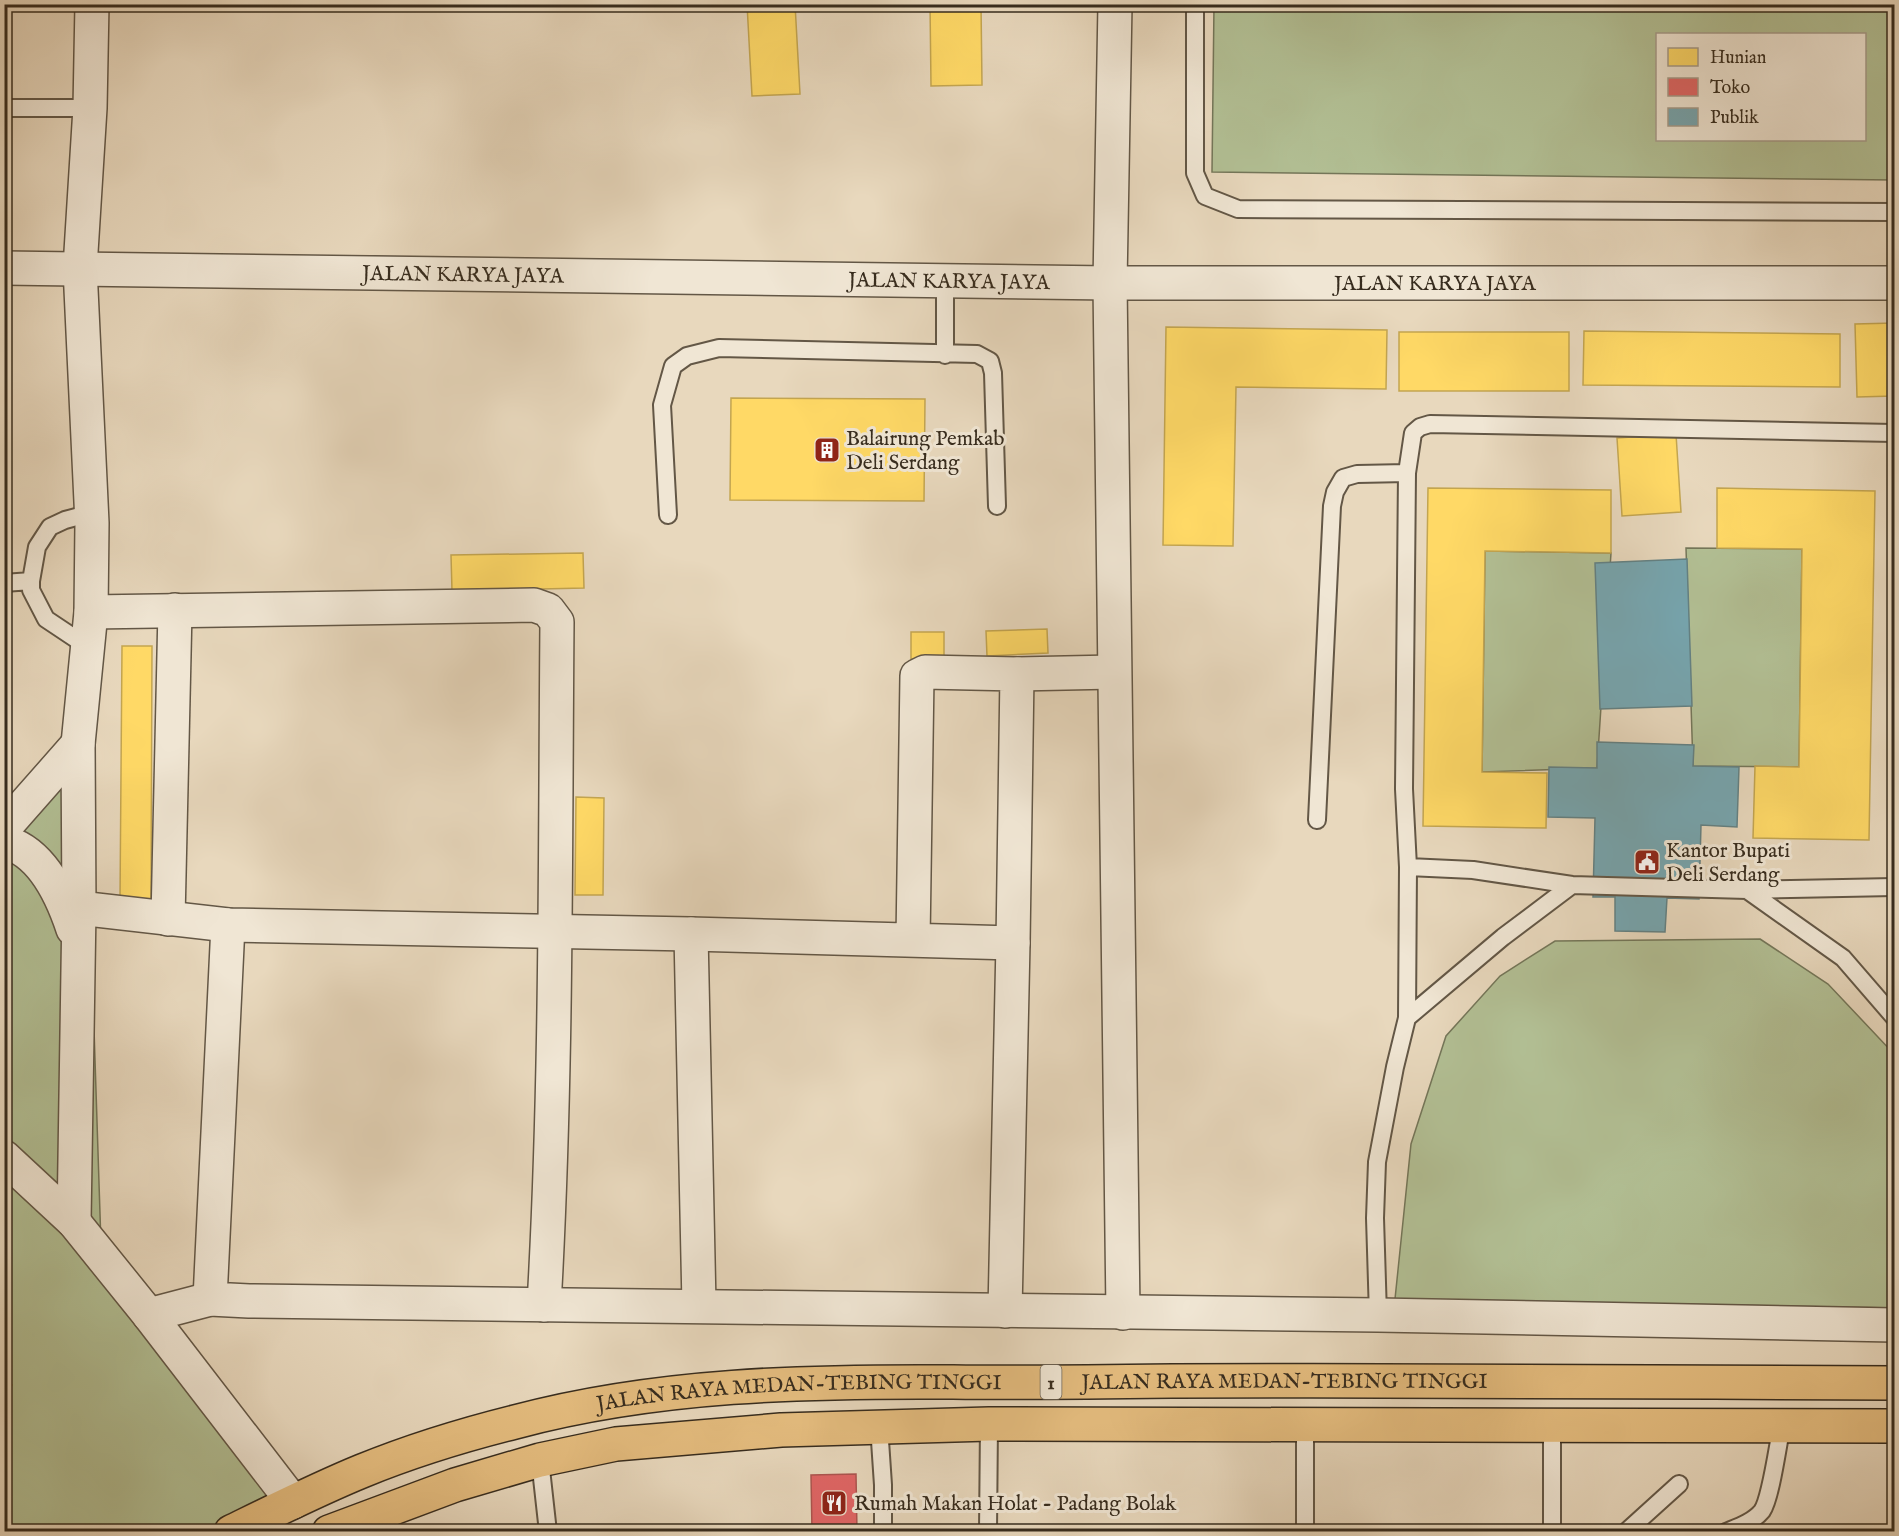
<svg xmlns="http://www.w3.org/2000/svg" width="1899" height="1536" font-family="'IM FELL English',serif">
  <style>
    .green { fill: #b2bf94; stroke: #747659; stroke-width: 1.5; fill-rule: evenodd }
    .homes { fill: #ffd966; stroke: #c3a550; stroke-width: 1.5 }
    .shops { fill: #e06666; stroke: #ad5550; stroke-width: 1.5 }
    .public { fill: #76a5af; stroke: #638184; stroke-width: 1.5 }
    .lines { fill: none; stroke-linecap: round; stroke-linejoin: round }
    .lane-casing { stroke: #635746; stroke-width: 20 }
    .street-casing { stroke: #635746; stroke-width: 36 }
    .highway-casing { stroke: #372c1e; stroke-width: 36 }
    .lane { stroke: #f0e6d4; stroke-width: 16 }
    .street { stroke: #f0e6d4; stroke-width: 33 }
    .highway { stroke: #e4bc7e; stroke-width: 33 }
    .labels { text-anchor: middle; stroke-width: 6; stroke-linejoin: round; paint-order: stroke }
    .shield { fill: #f0e6d4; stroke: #6e6455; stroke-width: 1.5 }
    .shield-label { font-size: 20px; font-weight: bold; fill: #372c1e }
    .street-label { font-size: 21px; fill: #372c1e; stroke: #f0e6d4 }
    .poi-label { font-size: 21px; fill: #372c1e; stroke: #f0e6d4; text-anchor: start }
  </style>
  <rect width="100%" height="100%" fill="#e8d8bd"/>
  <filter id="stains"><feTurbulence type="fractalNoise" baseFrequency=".00333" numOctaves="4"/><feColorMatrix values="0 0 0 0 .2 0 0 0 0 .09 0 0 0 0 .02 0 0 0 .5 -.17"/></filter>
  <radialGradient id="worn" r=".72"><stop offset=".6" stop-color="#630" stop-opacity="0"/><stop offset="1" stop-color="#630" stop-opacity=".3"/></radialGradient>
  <path class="green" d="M1214 5H1894V180L1212 172ZM1658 34H1864V140H1658Z
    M1686 548 1802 549 1799 767 1693 766Z
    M1485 551 1611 553 1597 768 1482 772Z
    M85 752 102 1275 277 1498 213 1531H5L4 835Z
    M1760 939 1828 984 1894 1054V1308L1395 1299 1411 1144 1446 1036 1500 976 1555 941Z"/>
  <path class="homes" d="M747 4H795L800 94 752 96Z
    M930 4H981L982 85 931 86Z
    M1894 323V396L1857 397 1855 324Z
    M1166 327 1387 330 1386 389 1236 387 1233 546 1163 545Z
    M1584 331 1840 334V387L1583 385Z
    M1399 332H1569V391H1399Z
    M731 398 925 399 924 501 730 500Z
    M1676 434 1681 512 1622 516 1617 438Z
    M1428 488 1611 490V553L1485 551 1482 772 1547 773 1546 828 1423 826Z
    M1717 488 1875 491 1869 840 1753 838 1755 766 1799 767 1802 549 1717 548Z
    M583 553 584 588 452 591 451 555Z
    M1047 629 1048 653 987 656 986 631Z
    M911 632H944V659H911Z
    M122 646H152L151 900H120Z
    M576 797 604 798 603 895H575Z
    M4 1382 12 1385 4 1403Z
    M1878 1529V1532H1831V1530Z"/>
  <path class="shops" d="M856 1474 857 1532H812L811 1475Z"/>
  <path class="public" d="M1687 559 1692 706 1600 709 1595 563Z
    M1597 742 1694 745 1693 766 1739 767 1737 827 1701 825 1699 899 1667 898 1665 932 1615 931V897H1593L1595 818 1548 817 1549 767 1597 768Z"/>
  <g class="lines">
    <g class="lane-casing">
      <path id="lane" d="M1195 4V173L1205 196 1238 209 1894 212
        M4 106 10 108H90
        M945 355V281
        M1894 433 1430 424 1420 427 1413 433 1407 473 1404 789 1408 867 1473 870 1572 885 1747 890 1843 958 1894 1017
        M668 515 662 405 673 366 687 356 719 348 977 354 990 361 993 373 997 506
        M4 583 31 581
        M88 647 46 619 31 590V581L37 547 50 527 65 520 91 513
        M1317 820 1332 506 1335 492 1343 478 1357 474 1407 473
        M1747 890 1894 887
        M1407 1018 1408 867
        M1378 1315 1375 1218 1377 1162 1395 1067 1407 1018 1503 937 1572 885
        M1305 1425V1532
        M879 1426 883 1485V1532
        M540 1460 548 1532
        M988 1532 989 1424
        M1552 1532V1424
        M1626 1532 1679 1484
        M1726 1532C1738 1527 1753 1522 1762 1511 1771 1498 1778 1443 1782 1425"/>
    </g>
    <g class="street-casing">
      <g id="street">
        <path d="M1115 4 1110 283 1123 1313"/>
        <path id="s1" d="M4 268 1110 283H1894"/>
        <path d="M91 612 534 605 548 610 557 622C555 850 557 1078 544 1305"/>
        <path d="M1017 674 1114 672"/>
        <path d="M4 828 78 744"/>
        <path d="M4 842C42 851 62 896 73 929"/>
        <path d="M79 908 228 925 691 934 1013 943 1017 674 925 672 917 676 913 940"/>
        <path d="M168 919 175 610"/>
        <path d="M228 925 210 1299 249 1301 1378 1315 1894 1325"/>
        <path d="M691 934 699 1305"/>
        <path d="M4 1157 74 1222 149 1315 293 1502"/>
        <path d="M74 1222 79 908 78 744 91 612 92 523 80 268 90 108 92 4"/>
        <path d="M1005 1311 1013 943"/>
        <path d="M149 1315 210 1299"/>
      </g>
    </g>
    <g class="highway-casing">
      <g id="highway">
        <path id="s2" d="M231 1532C274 1511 318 1489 362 1471 411 1451 463 1435 515 1422 657 1384 807 1381 953 1382 1027 1383 1100 1382 1174 1381 1414 1380 1654 1382 1894 1383"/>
        <path d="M329 1532 455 1485 540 1460 616 1444 781 1430 989 1424 1894 1426"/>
      </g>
    </g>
    <use href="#lane" class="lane"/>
    <use href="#street" class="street"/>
    <use href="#highway" class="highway"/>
  </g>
  <defs>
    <g id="building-square" transform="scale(1.35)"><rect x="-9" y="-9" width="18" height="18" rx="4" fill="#8f2418" stroke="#f0e6d4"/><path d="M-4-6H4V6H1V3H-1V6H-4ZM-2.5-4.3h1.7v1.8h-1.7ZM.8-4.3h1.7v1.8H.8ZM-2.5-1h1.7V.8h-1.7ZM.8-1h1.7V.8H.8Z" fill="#fff"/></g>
    <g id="civic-square" transform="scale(1.35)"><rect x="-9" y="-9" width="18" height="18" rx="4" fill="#8f2418" stroke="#f0e6d4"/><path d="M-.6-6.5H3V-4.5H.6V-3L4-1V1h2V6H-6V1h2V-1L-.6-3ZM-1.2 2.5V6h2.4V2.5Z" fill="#fff"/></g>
    <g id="restaurant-square" transform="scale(1.35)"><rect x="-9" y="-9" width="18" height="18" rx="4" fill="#8f2418" stroke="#f0e6d4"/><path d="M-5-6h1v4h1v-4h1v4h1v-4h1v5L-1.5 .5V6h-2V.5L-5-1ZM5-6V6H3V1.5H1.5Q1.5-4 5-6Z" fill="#fff"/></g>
  </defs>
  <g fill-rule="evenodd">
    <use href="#building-square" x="827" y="450"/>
    <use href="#civic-square" x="1647" y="862"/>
    <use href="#restaurant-square" x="834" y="1503"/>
  </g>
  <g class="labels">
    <rect class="shield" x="1040.5" y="1365" width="21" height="34" rx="4.5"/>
    <g class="shield-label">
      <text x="1051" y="1389">1</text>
    </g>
    <g class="street-label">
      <text dy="7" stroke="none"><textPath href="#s1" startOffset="459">JALAN KARYA JAYA</textPath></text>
      <text dy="7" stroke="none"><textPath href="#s1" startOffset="945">JALAN KARYA JAYA</textPath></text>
      <text dy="7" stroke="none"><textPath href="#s1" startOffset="1431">JALAN KARYA JAYA</textPath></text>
      <text dy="7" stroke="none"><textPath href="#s2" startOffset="1078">JALAN RAYA MEDAN-TEBING TINGGI</textPath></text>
      <text dy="7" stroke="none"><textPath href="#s2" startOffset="592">JALAN RAYA MEDAN-TEBING TINGGI</textPath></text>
    </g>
    <g class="poi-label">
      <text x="846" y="445">Balairung Pemkab<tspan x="846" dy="24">Deli Serdang</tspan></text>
      <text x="1666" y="857">Kantor Bupati<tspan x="1666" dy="24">Deli Serdang</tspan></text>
      <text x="854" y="1510">Rumah Makan Holat - Padang Bolak</text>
    </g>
  </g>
  <rect width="1899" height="1536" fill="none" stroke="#e8d8bd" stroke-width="24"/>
  <rect x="6" y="6" width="1887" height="1524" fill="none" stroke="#372c1e" stroke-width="3"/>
  <rect x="12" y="12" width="1875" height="1512" fill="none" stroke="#372c1e" stroke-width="1.5"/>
  <rect x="1656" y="33" width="210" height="108" fill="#f0e6d4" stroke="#a69c8b" stroke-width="1.5"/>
  <rect x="1668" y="48" width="30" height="18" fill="#ffd966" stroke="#a69c8b" stroke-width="1.5"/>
  <text x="1710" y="63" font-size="18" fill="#372c1e">Hunian</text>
  <rect x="1668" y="78" width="30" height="18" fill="#e06666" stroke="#a69c8b" stroke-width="1.5"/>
  <text x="1710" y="93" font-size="18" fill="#372c1e">Toko</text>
  <rect x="1668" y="108" width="30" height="18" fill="#76a5af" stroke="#a69c8b" stroke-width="1.5"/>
  <text x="1710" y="123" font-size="18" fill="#372c1e">Publik</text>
  <rect width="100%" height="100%" filter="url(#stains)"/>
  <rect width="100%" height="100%" fill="url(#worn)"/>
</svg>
